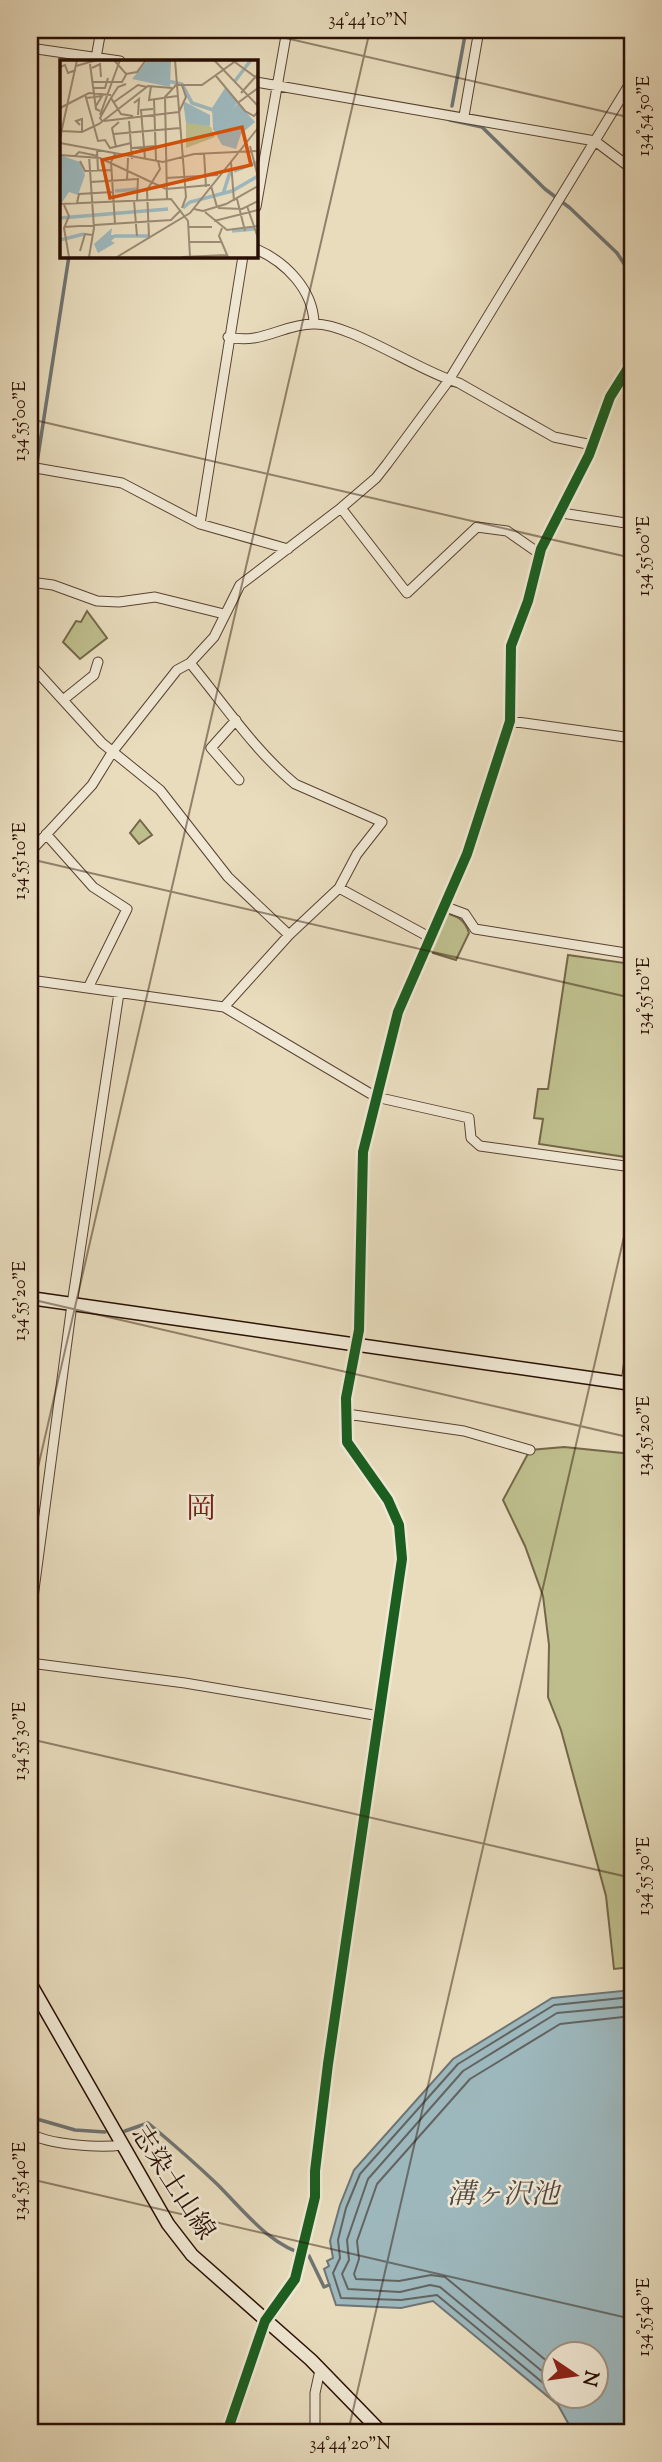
<svg xmlns="http://www.w3.org/2000/svg" width="662" height="2462" font-family="'Sorts Mill Goudy','Noto Serif JP',serif">
  <style>
    .green { fill: #bebe8c; stroke: #746648; stroke-width: 2 }
    .water { fill: #9db8bd; stroke: #6f7473; stroke-width: 2; fill-rule: evenodd }
    .lines { fill: none; stroke-linecap: round; stroke-linejoin: round }
    .shore { stroke: #636460; stroke-width: 2 }
    .stream { stroke: #6f7473; stroke-width: 3.5 }
    .street-casing { stroke: #594232; stroke-width: 11 }
    .secondary-casing { stroke: #290f03; stroke-width: 15 }
    .street { stroke: #f0e8d4; stroke-width: 9 }
    .secondary { stroke: #f0e8d4; stroke-width: 12 }
    .cycleway-casing { stroke: #f0e8d4; stroke-width: 15 }
    .cycleway { stroke: #1b5e20; stroke-width: 10 }
    .ticks { fill: none; stroke: #290f03; stroke-width: 2; stroke-opacity: 0.45 }
    .labels { text-anchor: middle; stroke-width: 5; stroke-linejoin: round; paint-order: stroke }
    .street-label { font-size: 26px; fill: #290f03; stroke: #f0e8d4 }
    .water-label { font-size: 28px; font-style: italic; fill: #524a44; stroke: #f0e8d4 }
    .quarter-label { font-size: 30px; fill: #7a1f14; stroke: #f0e8d4 }
    .inset-river { fill: none; stroke: #9db8bd; stroke-width: 3.5 }
    .inset-road { fill: none; stroke: #9c8a73; stroke-width: 2 }
    .view { fill: #d5520b; fill-opacity: 0.15; stroke: #d5520b; stroke-width: 3.5 }
    .inset-edge { fill: none; stroke: #290f03; stroke-width: 3.5 }
    .neatline { fill: none; stroke: #290f03; stroke-width: 2.5 }
    .ticks-label { font-size: 18px; text-anchor: middle; fill: #290f03 }
  </style>
  <rect width="100%" height="100%" fill="#e8dcbd"/>
  <filter id="stains"><feTurbulence type="fractalNoise" baseFrequency=".00286" numOctaves="4"/><feColorMatrix values="0 0 0 0 .2 0 0 0 0 .09 0 0 0 0 .02 0 0 0 .5 -.17"/></filter>
  <radialGradient id="worn" r=".72"><stop offset=".6" stop-color="#630" stop-opacity="0"/><stop offset="1" stop-color="#630" stop-opacity=".3"/></radialGradient>
  <path class="green" d="M87 611 107 638 80 659 63 642 76 621 81 622Z
    M140 820 152 835 139 844 130 833Z
    M445 913C458 916 465 920 469 933L456 960 430 952Z
    M568 955 632 964V1158L539 1144 543 1119 534 1118 538 1089H548Z
    M564 1447 632 1454V1967L614 1969 606 1896 561 1730 548 1697 549 1645 543 1596 525 1546 503 1500 530 1450Z"/>
  <path class="water" d="M632 1990V2432H573L558 2405 433 2301 401 2308 336 2305 324 2269 329 2266 327 2261 333 2258 330 2241 340 2205 354 2170 453 2059 552 1998ZM554 2354H596V2396H554Z"/>
  <g class="lines">
    <path class="shore" d="M554 2367 445 2277 431 2275 399 2281 356 2279 354 2274 359 2259 357 2241 377 2184 470 2079 560 2024 632 2016
      M554 2381 440 2287 430 2285 400 2292 348 2289 342 2274 349 2260 347 2240 368 2179 463 2071 557 2013 632 2006
      M554 2392 437 2295 401 2300 341 2298 333 2273 340 2258 338 2240 346 2208 360 2174 458 2064 554 2005 632 1997"/>
    <path class="stream" d="M452 106 466 30
      M450 120 482 127 545 189 570 208 617 253 632 276
      M30 508 69 256
      M30 2117 75 2130 105 2132
      M125 2131 148 2123C172 2143 195 2163 217 2184 245 2212 270 2246 309 2256L324 2287 329 2285"/>
    <g class="street-casing">
      <path id="street" d="M30 48 120 61
        M96 58 101 30
        M256 82 595 141 632 169
        M464 116 479 30
        M256 207 287 30
        M256 249C286 262 313 290 314 323
        M228 337C262 345 283 324 313 324 348 322 420 372 459 383L554 437 592 445
        M30 467 122 483 200 524 288 549
        M341 508 407 593 477 527 507 531 540 554
        M562 513 632 524
        M200 524 243 256
        M30 582 53 585 97 601 119 602 155 597 224 614
        M190 663C224 704 254 750 295 784L382 822 357 854 339 888
        M30 664 102 743 160 790 228 877 289 935
        M63 700 94 675 98 662
        M236 720 211 748 239 780
        M510 721 632 738
        M46 834 93 887 127 909 88 988
        M30 852 92 785 113 751 177 670 190 663 214 637 240 585 341 508 376 478 387 464 449 380 632 80
        M446 907 465 914 475 929 632 954
        M30 980 224 1007 376 1097 469 1118 471 1138 480 1146 632 1167
        M224 1007 289 935 339 888 431 938
        M626 1383 632 1338
        M347 1414 464 1431 530 1450
        M30 1620 72 1304 119 993
        M30 1663 185 1683 380 1716
        M30 2133C47 2145 101 2148 122 2145
        M227 2432 265 2321 295 2279 315 2197V2171L328 2064 402 1559 399 1525 388 1500 347 1442 346 1398 359 1330 363 1152 398 1012 467 854 510 721 511 646 528 601 541 549 589 455 610 397 632 362
        M315 2432V2393L320 2370"/>
    </g>
    <g class="secondary-casing">
      <path id="secondary" d="M30 1298 632 1384
        M30 1983 168 2224 192 2255 311 2360 381 2432"/>
    </g>
    <use href="#street" class="street"/>
    <use href="#secondary" class="secondary"/>
    <g class="cycleway-casing">
      <path id="cycleway" d="M227 2432 265 2321 295 2279 315 2197V2171L328 2064 402 1559 399 1525 388 1500 347 1442 346 1398 359 1330 363 1152 398 1012 467 854 510 721 511 646 528 601 541 549 589 455 610 397 632 362"/>
    </g>
    <use href="#cycleway" class="cycleway"/>
  </g>
  <path class="ticks" d="M251 30 632 118M30 419 632 558M30 859 632 998M30 1299 632 1438M30 1502 370 30M30 1739 632 1878M30 2179 632 2319M348 2432 632 1202"/>
  <g class="labels">
    <g class="street-label">
      <text transform="translate(174 2182) rotate(57)" y="9">志染土山線</text>
    </g>
    <g class="water-label">
      <text x="503" y="2203">溝ヶ沢池</text>
    </g>
    <g class="quarter-label">
      <text x="201" y="1518">岡</text>
    </g>
  </g>
  <g transform="translate(60 60)">
    <rect width="198" height="198" fill="#e8dcbd"/>
    <path d="M139 61 151 67 155 77 126 88V63Z" fill="#bebe8c"/>
    <path d="M88 0H111L110 27 72 19ZM165 28 178 42 171 51 178 43 195 62 181 74 176 89 162 85 153 69 152 48ZM123 41 150 55V66L126 63ZM0 95 20 102 25 115 18 135 9 132 1 144ZM52 168 51 175H58L51 181 55 183 38 193 34 184Z" fill="#9db8bd"/>
    <path class="inset-river" d="M107 21 122 24 132 43 153 50M175 21 191 0M174 111 198 102M55 131 78 129M163 134 171 109M123 148 130 142 172 131 198 116M0 158 108 149M172 171 194 169M54 176H89M0 180 24 174"/>
    <path class="inset-road" d="M54 0 66 14 77 12 86 0M115 0 126 137 122 148M154 0 198 46M172 0 198 19M30 4 36 49 40 51M16 6 37 0M0 7 5 5 8 13 16 10M32 8 40 4 41 17M156 16 185 51 194 56 198 52M33 22H62L67 13M66 24 58 27 51 38 61 54 73 56M91 26 89 40 117 36M33 28H45L48 18M181 33 198 14M25 34 38 81 45 80 50 88 71 83M26 38 42 36 36 46M94 40 96 100M54 42 78 25 87 27M179 42 198 28M74 43 79 39 78 55M0 48 29 33 51 35M119 52 126 37 122 25M40 55 60 0M44 61 119 52M69 61 72 99M43 62 40 58 51 38M20 65 16 61 22 59V72M1 71 22 72 39 64 88 26 112 28M54 74 120 68M0 78 17 0M0 83 103 102 134 94 198 91M190 86 198 117M56 87 52 68 59 62M72 88 96 86M37 89 38 111M144 93 146 127M0 95 40 98 106 129 150 125M15 96 19 92 38 96M85 99 81 50 93 49M20 101 25 111 51 110M171 102 174 141M106 118 158 115M67 120 68 98M31 122 78 119M151 126 157 147M107 139 105 37 116 25H142L177 0M177 139 185 171M74 141 77 176M77 141 78 118M17 143 19 134 52 132M0 144 111 139 128 161 130 197M4 145 9 156 4 168 9 197M187 146 198 178M158 148 182 149 198 141M134 149 143 151 166 144 198 126M145 152 167 170 198 166M154 161 198 150M55 164 51 102 55 94M4 167 111 160 121 150M129 167H152M162 168 159 176 168 197M89 177 87 130 100 109 98 101M129 182H162M20 191 25 174 33 175M29 197 34 168 29 96M57 197 130 153 198 68M122 197 167 195"/>
    <path class="view" d="M182 67 191 105 50 138 42 100Z"/>
    <rect width="198" height="198" class="inset-edge"/>
  </g>
  <rect width="662" height="2462" fill="none" stroke="#e8dcbd" stroke-width="77"/>
  <g transform="translate(575 2375) rotate(103)"><circle r="33" fill="#f0e8d4" stroke="#a09180" stroke-width="2"/>
  <path d="M0-5L12 26L0 18L-12 26Z" fill="#8f2418"/>
  <text y="-10" font-size="19" font-weight="bold" text-anchor="middle" fill="#290f03">N</text>
  </g>
  <rect x="38" y="38" width="586" height="2386" class="neatline"/>
  <g class="ticks-label">
    <text x="368" y="25">34°44'10"N</text>
    <text transform="translate(643 116) rotate(-90)" y="6">134°54'50"E</text>
    <text transform="translate(19 421) rotate(-90)" y="6">134°55'00"E</text>
    <text transform="translate(643 556) rotate(-90)" y="6">134°55'00"E</text>
    <text transform="translate(19 861) rotate(-90)" y="6">134°55'10"E</text>
    <text transform="translate(643 996) rotate(-90)" y="6">134°55'10"E</text>
    <text transform="translate(19 1301) rotate(-90)" y="6">134°55'20"E</text>
    <text transform="translate(643 1436) rotate(-90)" y="6">134°55'20"E</text>
    <text transform="translate(19 1741) rotate(-90)" y="6">134°55'30"E</text>
    <text transform="translate(643 1876) rotate(-90)" y="6">134°55'30"E</text>
    <text transform="translate(19 2181) rotate(-90)" y="6">134°55'40"E</text>
    <text transform="translate(643 2317) rotate(-90)" y="6">134°55'40"E</text>
    <text x="350" y="2449">34°44'20"N</text>
  </g>
  <rect width="100%" height="100%" filter="url(#stains)"/>
  <rect width="100%" height="100%" fill="url(#worn)"/>
</svg>
